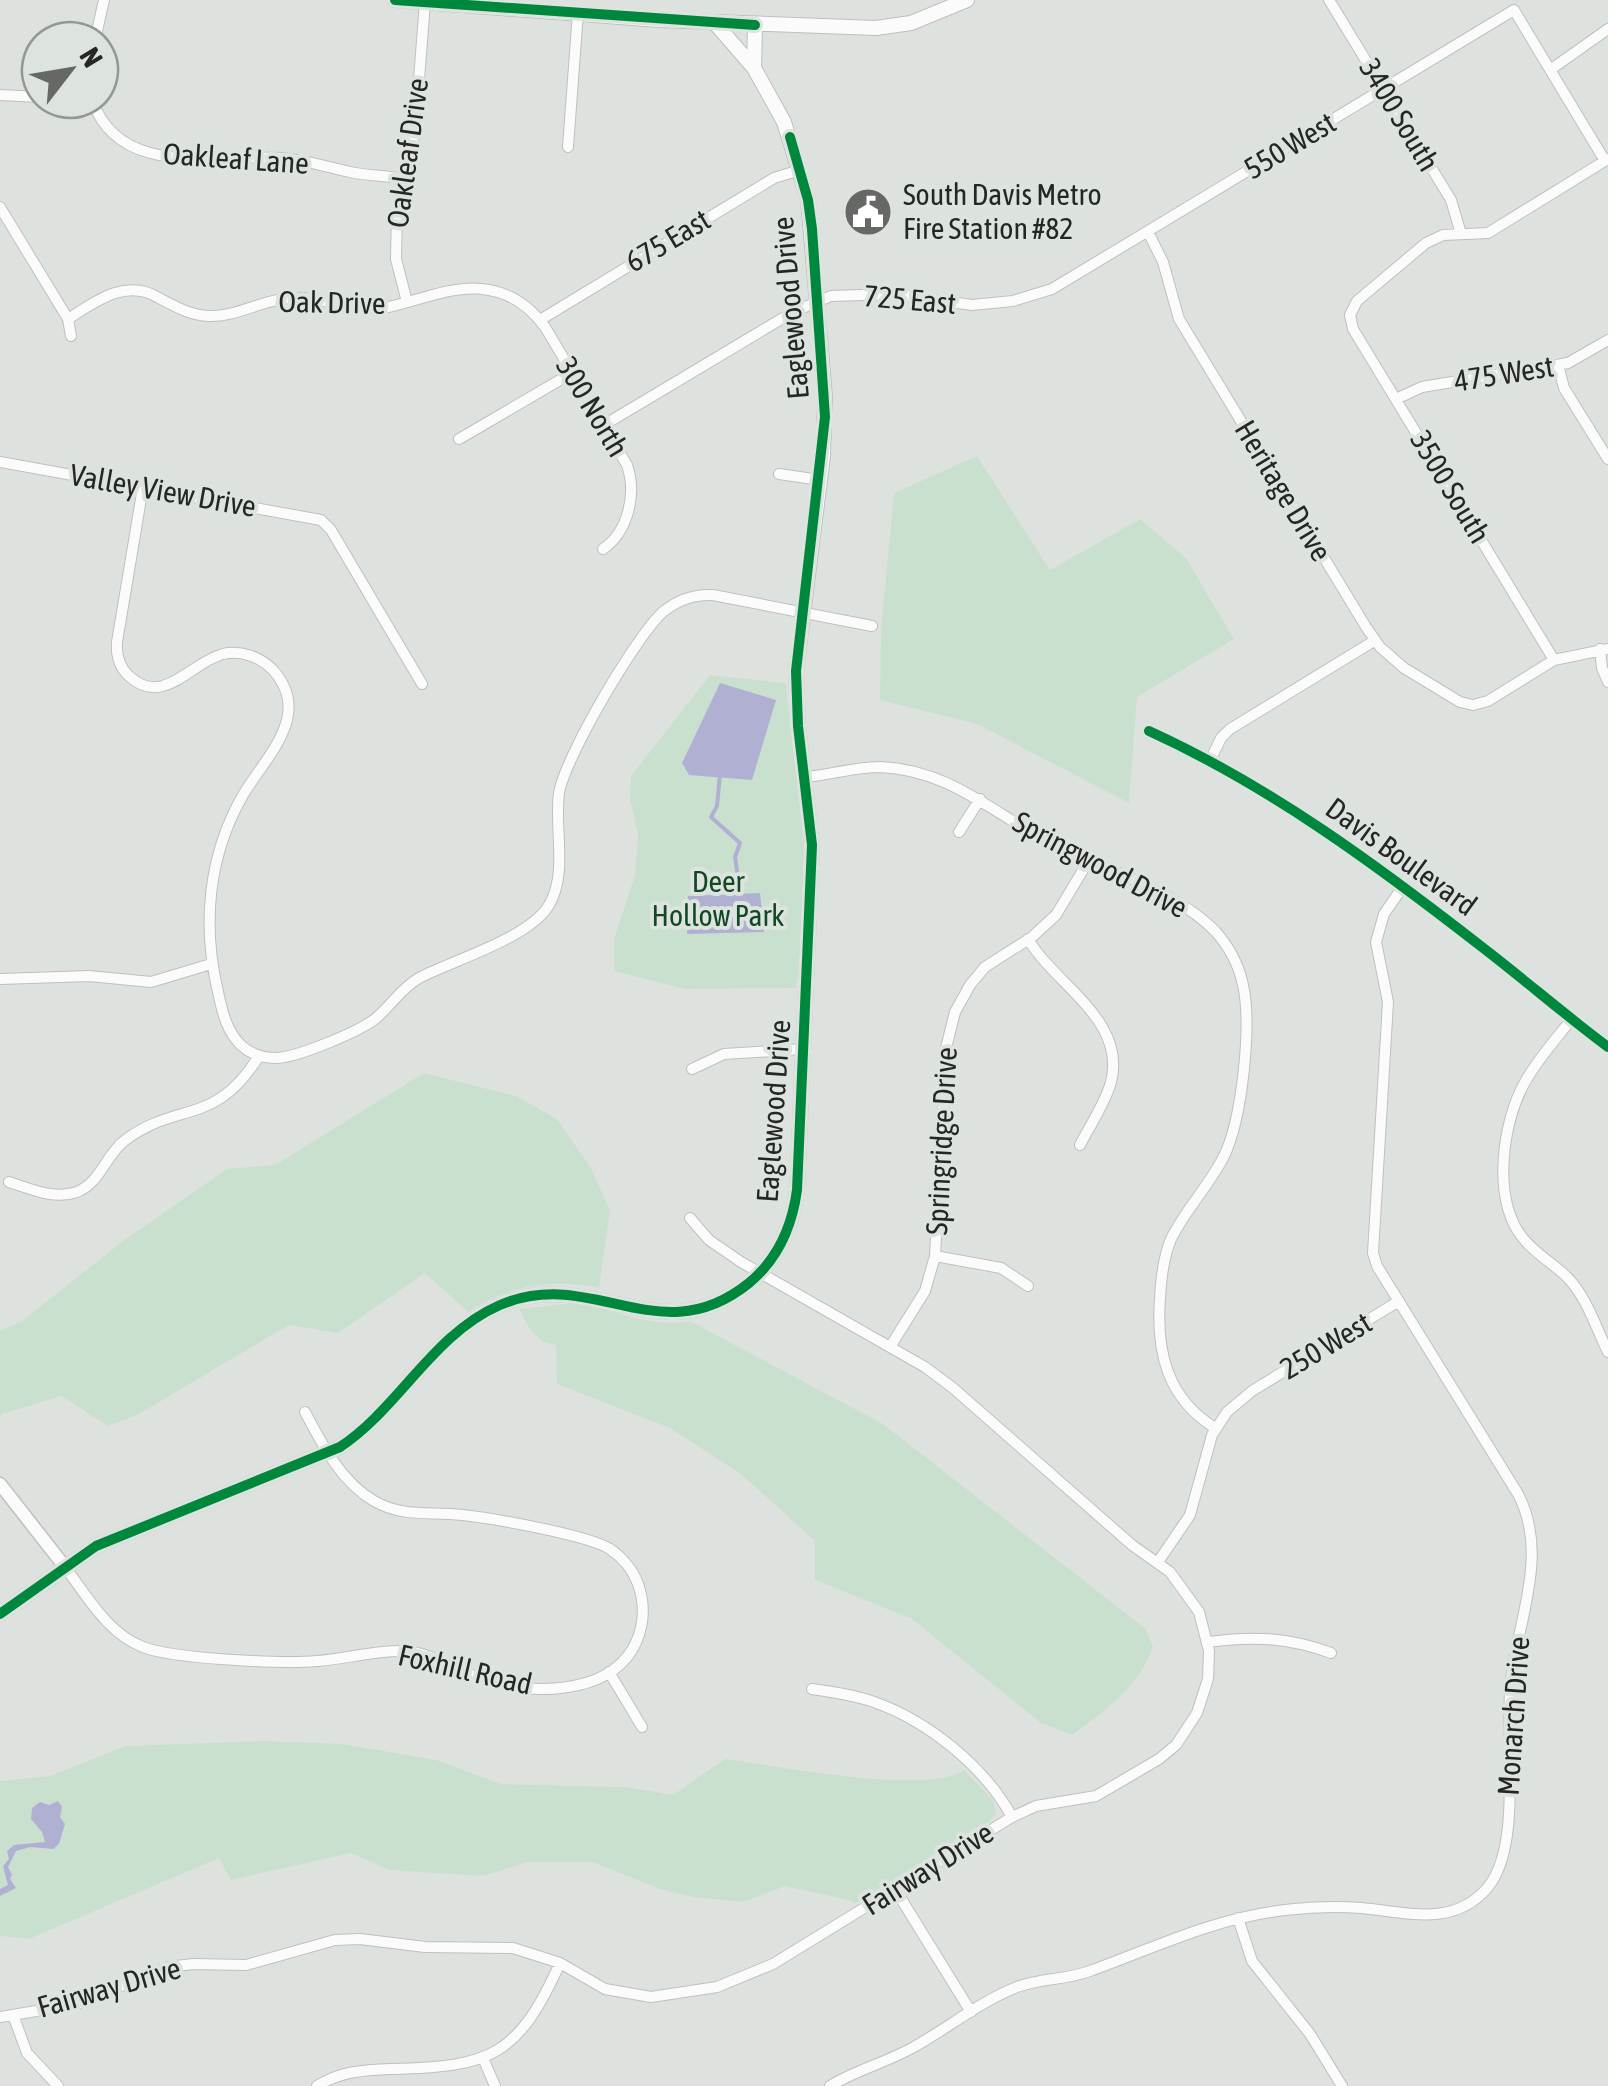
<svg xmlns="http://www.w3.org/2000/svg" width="1608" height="2086" font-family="'Asap Condensed',sans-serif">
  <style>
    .green { fill: #cae0ce }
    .water { fill: #b0b0d3 }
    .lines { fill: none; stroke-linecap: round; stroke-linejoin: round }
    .stream { stroke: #b0b0d3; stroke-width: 4 }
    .minor-casing { stroke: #bec0be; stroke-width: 12 }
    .tertiary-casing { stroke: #bec0be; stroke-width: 15 }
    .secondary-casing { stroke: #bec0be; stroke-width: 16 }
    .minor { stroke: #fafbfa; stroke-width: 10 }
    .tertiary { stroke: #fafbfa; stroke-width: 12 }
    .secondary { stroke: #fafbfa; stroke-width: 14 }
    .cycleway-casing { stroke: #dde3de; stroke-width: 16 }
    .cycleway { stroke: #00873e; stroke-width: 10 }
    .labels { text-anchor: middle; stroke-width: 8; stroke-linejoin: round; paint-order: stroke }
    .street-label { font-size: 30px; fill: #252725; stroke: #dde3de }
    .poi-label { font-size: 30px; fill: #252725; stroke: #dde3de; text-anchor: start }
    .park-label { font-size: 30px; fill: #114925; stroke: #dde3de }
  </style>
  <rect width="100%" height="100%" fill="#dee2df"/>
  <path class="green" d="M977 456 1050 570 1140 519 1186 558 1234 639 1137 697 1129 803 977 724 880 700 881 630 894 493Z
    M710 675 786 683C789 739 804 792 806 847 808 894 801 942 796 988L685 989 614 971V939L635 875 638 835 630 799 631 776Z
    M424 1073 516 1096 557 1119 591 1168 610 1211 599 1288C551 1278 508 1286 468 1312L425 1273 338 1333 289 1325 139 1414 108 1426 61 1396 2 1414 0 1418V1331L22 1321 123 1241 227 1169 275 1165Z
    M574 1303C617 1309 644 1328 690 1321L883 1424 1146 1629 1153 1647C1138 1688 1106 1710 1072 1735L1041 1723 912 1619 815 1580V1541L741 1474 670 1428 557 1384 556 1345C535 1342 528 1327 519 1309Z
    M263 1741 343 1744 437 1760 501 1784 626 1787 673 1795 725 1759C775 1765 927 1796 964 1770L993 1800 996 1813 989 1822 854 1904 852 1901 785 1886 743 1902 693 1897 660 1889 592 1862H527L484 1876 389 1870 351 1853 231 1880 219 1858 29 1939 0 1936V1781L50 1776 126 1746Z"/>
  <path class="water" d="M720 683 776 700 752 780 689 775 682 763Z
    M760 893 764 932 687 934 688 896Z
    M58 1801 62 1807 60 1817 65 1824 59 1844 53 1849 30 1847 16 1851 8 1867 12 1875 10 1879 16 1888 0 1896V1889L8 1885 3 1866 9 1859 7 1851 14 1845 45 1842 42 1832 31 1819 32 1808 40 1802 49 1805Z"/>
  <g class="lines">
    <path class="stream" d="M720 774 717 806 711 817 740 843 735 857 741 897"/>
    <g class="minor-casing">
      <path id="minor" d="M1329 0 1451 200 1461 234
        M95 40 104 0
        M1550 70 1608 29
        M0 95 40 97
        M92 100C120 180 217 153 282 158 305 160 327 167 350 172 367 176 385 175 403 179
        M568 147 578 12
        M0 207 68 319 71 336
        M1148 232 1163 262 1179 319 1366 627 1380 647 1404 668 1460 702 1473 705 1488 701 1554 660 1608 649
        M407 302 396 259 397 209 415 131 425 2
        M68 319C96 301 126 278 159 298 176 307 190 315 209 316 237 317 263 299 292 298 323 296 352 312 383 308 417 302 454 283 489 290 513 294 531 308 545 327L627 465C637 494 628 532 603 549
        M540 320 774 178 800 170
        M1558 365 1564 388 1608 459
        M1396 399 1422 387 1568 363 1608 340
        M604 425 793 312 831 296 896 294 972 305 1013 301 1052 289 1514 10 1605 161
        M459 439 572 373
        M0 462 321 520 331 530 422 684
        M779 474 820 480
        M143 487 117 642C116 656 119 667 129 676 163 708 191 662 223 654 241 650 260 657 272 669 314 714 266 756 243 795 208 856 202 925 218 992 222 1011 227 1033 242 1046 252 1055 265 1058 277 1058 298 1057 358 1032 375 1019 391 1006 400 989 419 978 453 960 530 938 549 905 568 874 554 827 559 793 565 757 637 634 664 611 678 600 695 594 713 595L872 626
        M1600 649 1602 668 1608 682
        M1554 660 1353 329 1350 315 1357 301 1426 243 1443 235 1488 233 1608 159
        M1210 761 1221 738 1230 729 1374 641
        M805 777C831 775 854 767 880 767 932 769 968 793 1011 820 1030 832 1051 841 1071 851 1116 873 1182 896 1216 932 1229 947 1239 966 1243 985 1252 1026 1242 1119 1224 1156 1209 1186 1185 1210 1171 1239 1163 1258 1161 1278 1160 1298 1156 1352 1167 1398 1215 1428
        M959 832 980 799
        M1028 939C1055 985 1127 1020 1111 1082 1105 1104 1090 1125 1080 1145
        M0 979 89 976 151 982 211 964
        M1571 1020C1555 1040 1537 1060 1525 1082 1502 1123 1492 1198 1522 1237 1535 1254 1553 1263 1568 1278 1587 1298 1596 1328 1608 1352
        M692 1069 724 1054 804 1049
        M9 1182C31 1189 54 1200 77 1192 100 1183 106 1155 124 1141 178 1100 214 1128 259 1056
        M935 1256 1001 1268 1028 1286
        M890 1347 925 1291 935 1256 946 1048 955 1012 970 985 985 967 1032 937 1056 915 1089 860
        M1158 1562 1190 1515 1212 1435 1227 1412 1252 1391 1399 1301
        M65 1567C87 1596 108 1634 143 1647 173 1659 283 1664 317 1661 345 1659 372 1651 400 1651 432 1651 456 1671 485 1680 530 1695 604 1695 632 1650 644 1630 646 1606 638 1584 633 1570 622 1557 610 1549 588 1535 491 1518 462 1515 430 1511 404 1518 374 1501 341 1482 322 1444 305 1412
        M1208 1642C1253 1636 1288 1637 1331 1653
        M609 1672 642 1727
        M812 1689C833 1692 854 1695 874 1702 928 1721 985 1767 1012 1817
        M895 1889 971 2012
        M1238 1918 1252 1961 1310 2034 1342 2086
        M13 2015 27 2053 58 2086
        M0 2017 78 2004 168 1967 193 1964 246 1965 335 1940 360 1939 425 1947 513 1948 560 1963 605 1989 651 1997 717 1987 773 1964 1012 1817 1036 1806 1096 1796 1159 1759 1176 1745 1197 1713 1208 1679 1209 1651 1199 1612 1170 1572 1132 1545 953 1388 925 1367 741 1262 709 1240 690 1218
        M483 2058 495 2086
        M317 2086C341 2071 364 2070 392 2069 491 2067 518 2056 560 1963
        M830 2086C856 2070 885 2063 912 2048 947 2029 979 2002 1017 1987 1040 1978 1066 1980 1090 1971 1156 1947 1215 1918 1285 1910 1310 1907 1335 1906 1361 1908 1406 1912 1454 1928 1488 1887 1523 1845 1504 1735 1511 1679 1519 1617 1549 1554 1518 1494L1377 1266 1373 1253 1388 1002 1376 942 1384 914 1402 888"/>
    </g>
    <g class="tertiary-casing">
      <path id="tertiary" d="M1149 731C1270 786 1378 866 1482 947 1525 980 1565 1015 1608 1047
        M0 1484 65 1567"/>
    </g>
    <g class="secondary-casing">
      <path id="secondary" d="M395 0 659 20 876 28 911 23 967 0
        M714 22 754 68
        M0 1614 96 1546 340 1447C399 1408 433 1334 500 1305 593 1265 660 1355 749 1283 778 1259 792 1227 797 1190L812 845 798 726 796 671 823 456 825 397 808 200 784 122 754 68 755 25"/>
    </g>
    <use href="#minor" class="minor"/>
    <use href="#tertiary" class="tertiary"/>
    <use href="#secondary" class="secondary"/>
    <g class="cycleway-casing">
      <path id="cycleway" d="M395 0 755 25
        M1149 731C1270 786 1378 866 1482 947 1525 980 1565 1015 1608 1047
        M0 1614 96 1546 340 1447C399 1408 433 1334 500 1305 593 1265 660 1355 749 1283 778 1259 792 1227 797 1190L812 845 798 726 796 671 825 417 812 229 808 200 790 137"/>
    </g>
    <use href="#cycleway" class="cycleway"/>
  </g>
  <defs>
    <g id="civic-disc" transform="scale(2.5)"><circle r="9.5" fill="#666866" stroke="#dde3de"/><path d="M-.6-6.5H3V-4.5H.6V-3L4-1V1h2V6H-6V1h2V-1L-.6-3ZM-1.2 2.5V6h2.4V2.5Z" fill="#fff"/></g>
  </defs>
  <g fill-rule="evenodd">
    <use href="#civic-disc" x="868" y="212"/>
  </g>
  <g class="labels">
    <g class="street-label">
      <text transform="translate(1399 115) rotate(59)" y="10">3400 South</text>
      <text transform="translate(1290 146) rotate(-31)" y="10">550 West</text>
      <text transform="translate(408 153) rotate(-82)" y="10">Oakleaf Drive</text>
      <text transform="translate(236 159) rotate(4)" y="10">Oakleaf Lane</text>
      <text transform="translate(668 241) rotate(-31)" y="10">675 East</text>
      <text transform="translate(910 300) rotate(5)" y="10">725 East</text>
      <text transform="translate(332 303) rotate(1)" y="10">Oak Drive</text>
      <text transform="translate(791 308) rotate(-95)" y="10">Eaglewood Drive</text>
      <text transform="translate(1504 374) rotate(-9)" y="10">475 West</text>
      <text transform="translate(592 407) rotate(59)" y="10">300 North</text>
      <text transform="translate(1450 487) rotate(59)" y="10">3500 South</text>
      <text transform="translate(163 491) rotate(10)" y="10">Valley View Drive</text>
      <text transform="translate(1283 491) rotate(59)" y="10">Heritage Drive</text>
      <text transform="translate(1401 857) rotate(36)" y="10">Davis Boulevard</text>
      <text transform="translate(1100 865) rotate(28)" y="10">Springwood Drive</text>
      <text transform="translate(774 1111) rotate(-86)" y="10">Eaglewood Drive</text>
      <text transform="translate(942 1141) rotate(-87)" y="10">Springridge Drive</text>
      <text transform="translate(1326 1346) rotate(-31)" y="10">250 West</text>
      <text transform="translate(465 1670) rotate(13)" y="10">Foxhill Road</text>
      <text transform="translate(1514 1716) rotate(-86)" y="10">Monarch Drive</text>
      <text transform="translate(928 1869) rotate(-32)" y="10">Fairway Drive</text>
      <text transform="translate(109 1988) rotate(-16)" y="10">Fairway Drive</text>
    </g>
    <g class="poi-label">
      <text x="903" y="205">South Davis Metro<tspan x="903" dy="34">Fire Station #82</tspan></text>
    </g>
    <g class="park-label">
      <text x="718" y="892">Deer<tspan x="718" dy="34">Hollow Park</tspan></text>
    </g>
  </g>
  <g transform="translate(70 70) rotate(59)"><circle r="48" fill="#dde3de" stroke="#939894" stroke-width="2.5"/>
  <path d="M0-8L18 38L0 25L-18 38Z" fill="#666866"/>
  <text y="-15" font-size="28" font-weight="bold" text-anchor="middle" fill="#252725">N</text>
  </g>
</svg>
